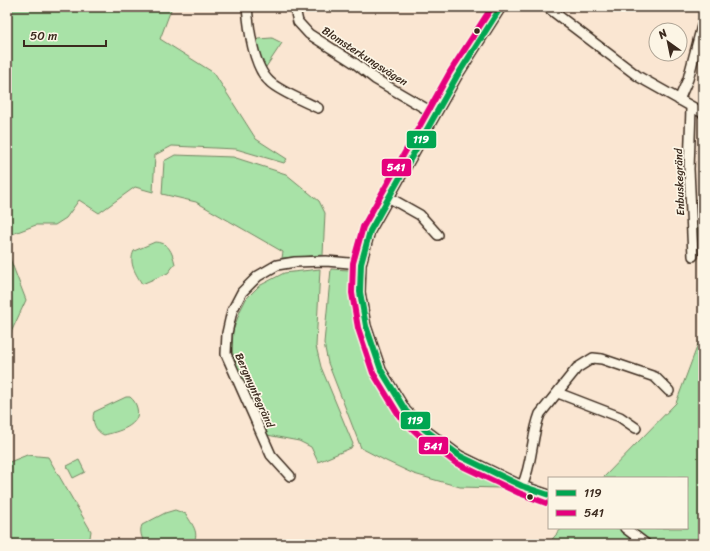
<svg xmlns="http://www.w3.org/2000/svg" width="710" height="551" font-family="Sriracha,sans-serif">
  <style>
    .green { fill: #a8e2a7; stroke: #728662 }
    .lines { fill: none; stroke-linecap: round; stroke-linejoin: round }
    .minor-casing { stroke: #3b2a1e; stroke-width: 12 }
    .minor { stroke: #fcf5e5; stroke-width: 9 }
    .bus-1-casing { stroke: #fcf5e5; stroke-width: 9 }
    .bus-2-casing { stroke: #fcf5e5; stroke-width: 9 }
    .bus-1 { stroke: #00a651; stroke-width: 6 }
    .bus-2 { stroke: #e5007d; stroke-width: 6 }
    .bus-dot { fill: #3b2a1e; stroke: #fcf5e5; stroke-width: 1.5 }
    .labels { text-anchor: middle; stroke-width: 3.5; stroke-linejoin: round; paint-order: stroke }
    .street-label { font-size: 11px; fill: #3b2a1e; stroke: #fcf5e5 }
    .line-badge { stroke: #fcf5e5; stroke-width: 1.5 }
    .badge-label { font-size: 11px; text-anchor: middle; font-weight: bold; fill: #fff }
  </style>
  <rect width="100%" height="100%" fill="#fae6d2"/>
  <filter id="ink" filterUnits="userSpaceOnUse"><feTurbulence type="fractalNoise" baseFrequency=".025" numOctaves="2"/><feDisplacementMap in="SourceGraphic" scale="8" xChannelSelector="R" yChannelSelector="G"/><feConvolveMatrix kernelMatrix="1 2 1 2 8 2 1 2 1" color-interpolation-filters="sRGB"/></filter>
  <g filter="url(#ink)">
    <path class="green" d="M7 7H172L160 39 214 73 256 139 287 159 284 163 236 149 172 146 155 155 153 192 135 187 99 213 79 200 66 218 55 225H36L7 236Z
      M272 38 282 43 266 67 261 66 256 43 258 39Z
      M175 155 233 157 286 174 319 201 325 213 323 255 282 258 283 252 196 202 162 194 164 161Z
      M702 170H703V244L697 238Z
      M155 242C168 242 172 251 175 264L168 273 142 284C136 274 128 263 134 251Z
      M7 251 26 300 7 341Z
      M320 269 316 346 321 367 353 444 351 448 318 462 311 447 299 441 267 435 234 363 232 348 233 331 240 311 246 299 259 286 284 273Z
      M331 269 349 270 355 276C358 297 357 319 363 339 373 368 394 410 416 432 439 456 472 471 500 488L460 487 414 474 386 461 361 448 328 363 324 343Z
      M700 339H703L702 438H703V544H548L562 528H687V478H603L676 403Z
      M126 397H130C134 400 136 404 137 408 142 426 117 432 104 435 96 432 91 421 94 412Z
      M27 455 48 457 91 531 89 544H7V463Z
      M79 460 85 472 73 478 67 466Z
      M175 510 186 514C192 525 200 532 193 544H145C142 538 139 532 142 525L165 513Z"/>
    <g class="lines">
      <g class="minor-casing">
        <path id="minor" d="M247 7C249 29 253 67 270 82 279 91 306 102 318 108
          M297 7 296 13 298 22 309 34 356 64 375 79 435 114
          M501 7 457 76 370 231 361 264 360 292 366 326 381 370 406 411 424 429 460 456 522 486 549 495
          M547 7 639 77 703 113
          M679 100 688 79 703 22
          M691 108 689 169 693 256
          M388 197 420 215 438 235
          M558 393 620 417 636 428
          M290 476 271 455 226 354 227 333 232 311 242 292 258 276 277 265 295 262 326 261 361 264
          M522 486C533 463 531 437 540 414L577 368 593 358 602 359 655 377 669 391
          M625 528 646 544"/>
      </g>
      <use href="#minor" class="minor"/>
      <g class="bus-1-casing">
        <path id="bus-1" d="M501 7 457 76 370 231 361 264 360 292 366 326 381 370 406 411 424 429 460 456 522 486 549 495"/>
      </g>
      <g class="bus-2-casing">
        <path id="bus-2" d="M492 7 450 72 363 227 353 263 352 293 358 328 373 373 400 417 419 435 456 463 519 493 546 503"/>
      </g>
      <use href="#bus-1" class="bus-1"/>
      <use href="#bus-2" class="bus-2"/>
    </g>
  </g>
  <g class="bus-dot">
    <circle cx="477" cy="31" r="3.5"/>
    <circle cx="530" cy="497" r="3.5"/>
  </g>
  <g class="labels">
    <g class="street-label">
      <text transform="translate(365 56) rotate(33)" y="4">Blomsterkungsvägen</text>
      <text transform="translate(679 182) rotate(-92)" y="4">Enbuskegränd</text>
      <text transform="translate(255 390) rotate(66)" y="4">Bergmyntegränd</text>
    </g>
  </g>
  <g class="line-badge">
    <rect x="406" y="130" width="31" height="19" rx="4" fill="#00a651"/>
    <rect x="381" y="158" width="31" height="19" rx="4" fill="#e5007d"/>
    <rect x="400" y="411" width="31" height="19" rx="4" fill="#00a651"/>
    <rect x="418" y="436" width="31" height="19" rx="4" fill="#e5007d"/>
  </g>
  <g class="badge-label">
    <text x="421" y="143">119</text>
    <text x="396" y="171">541</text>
    <text x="415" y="424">119</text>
    <text x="433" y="450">541</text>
  </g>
  <rect width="710" height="551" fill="none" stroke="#fcf5e5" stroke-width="24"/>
  <rect x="12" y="12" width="686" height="527" fill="none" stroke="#3b2a1e" stroke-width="1.5" filter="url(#ink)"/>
  <rect x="548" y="477" width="140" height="52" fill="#fcf5e5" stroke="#afa495"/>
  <rect x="556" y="490" width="20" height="6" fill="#00a651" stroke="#afa495"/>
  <text x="584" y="497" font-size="12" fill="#3b2a1e">119</text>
  <rect x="556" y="510" width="20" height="6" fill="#e5007d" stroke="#afa495"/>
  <text x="584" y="517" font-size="12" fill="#3b2a1e">541</text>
  <g transform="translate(668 42) rotate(327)"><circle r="19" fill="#fcf5e5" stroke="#afa495"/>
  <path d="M0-3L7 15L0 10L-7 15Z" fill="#3b2a1e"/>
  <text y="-6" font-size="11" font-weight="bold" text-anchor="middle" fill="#3b2a1e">N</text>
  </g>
  <path d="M24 40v6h82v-6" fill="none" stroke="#3b2a1e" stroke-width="2"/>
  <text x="30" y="40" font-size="12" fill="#3b2a1e" stroke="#fcf5e5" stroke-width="3" paint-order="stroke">50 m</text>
</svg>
